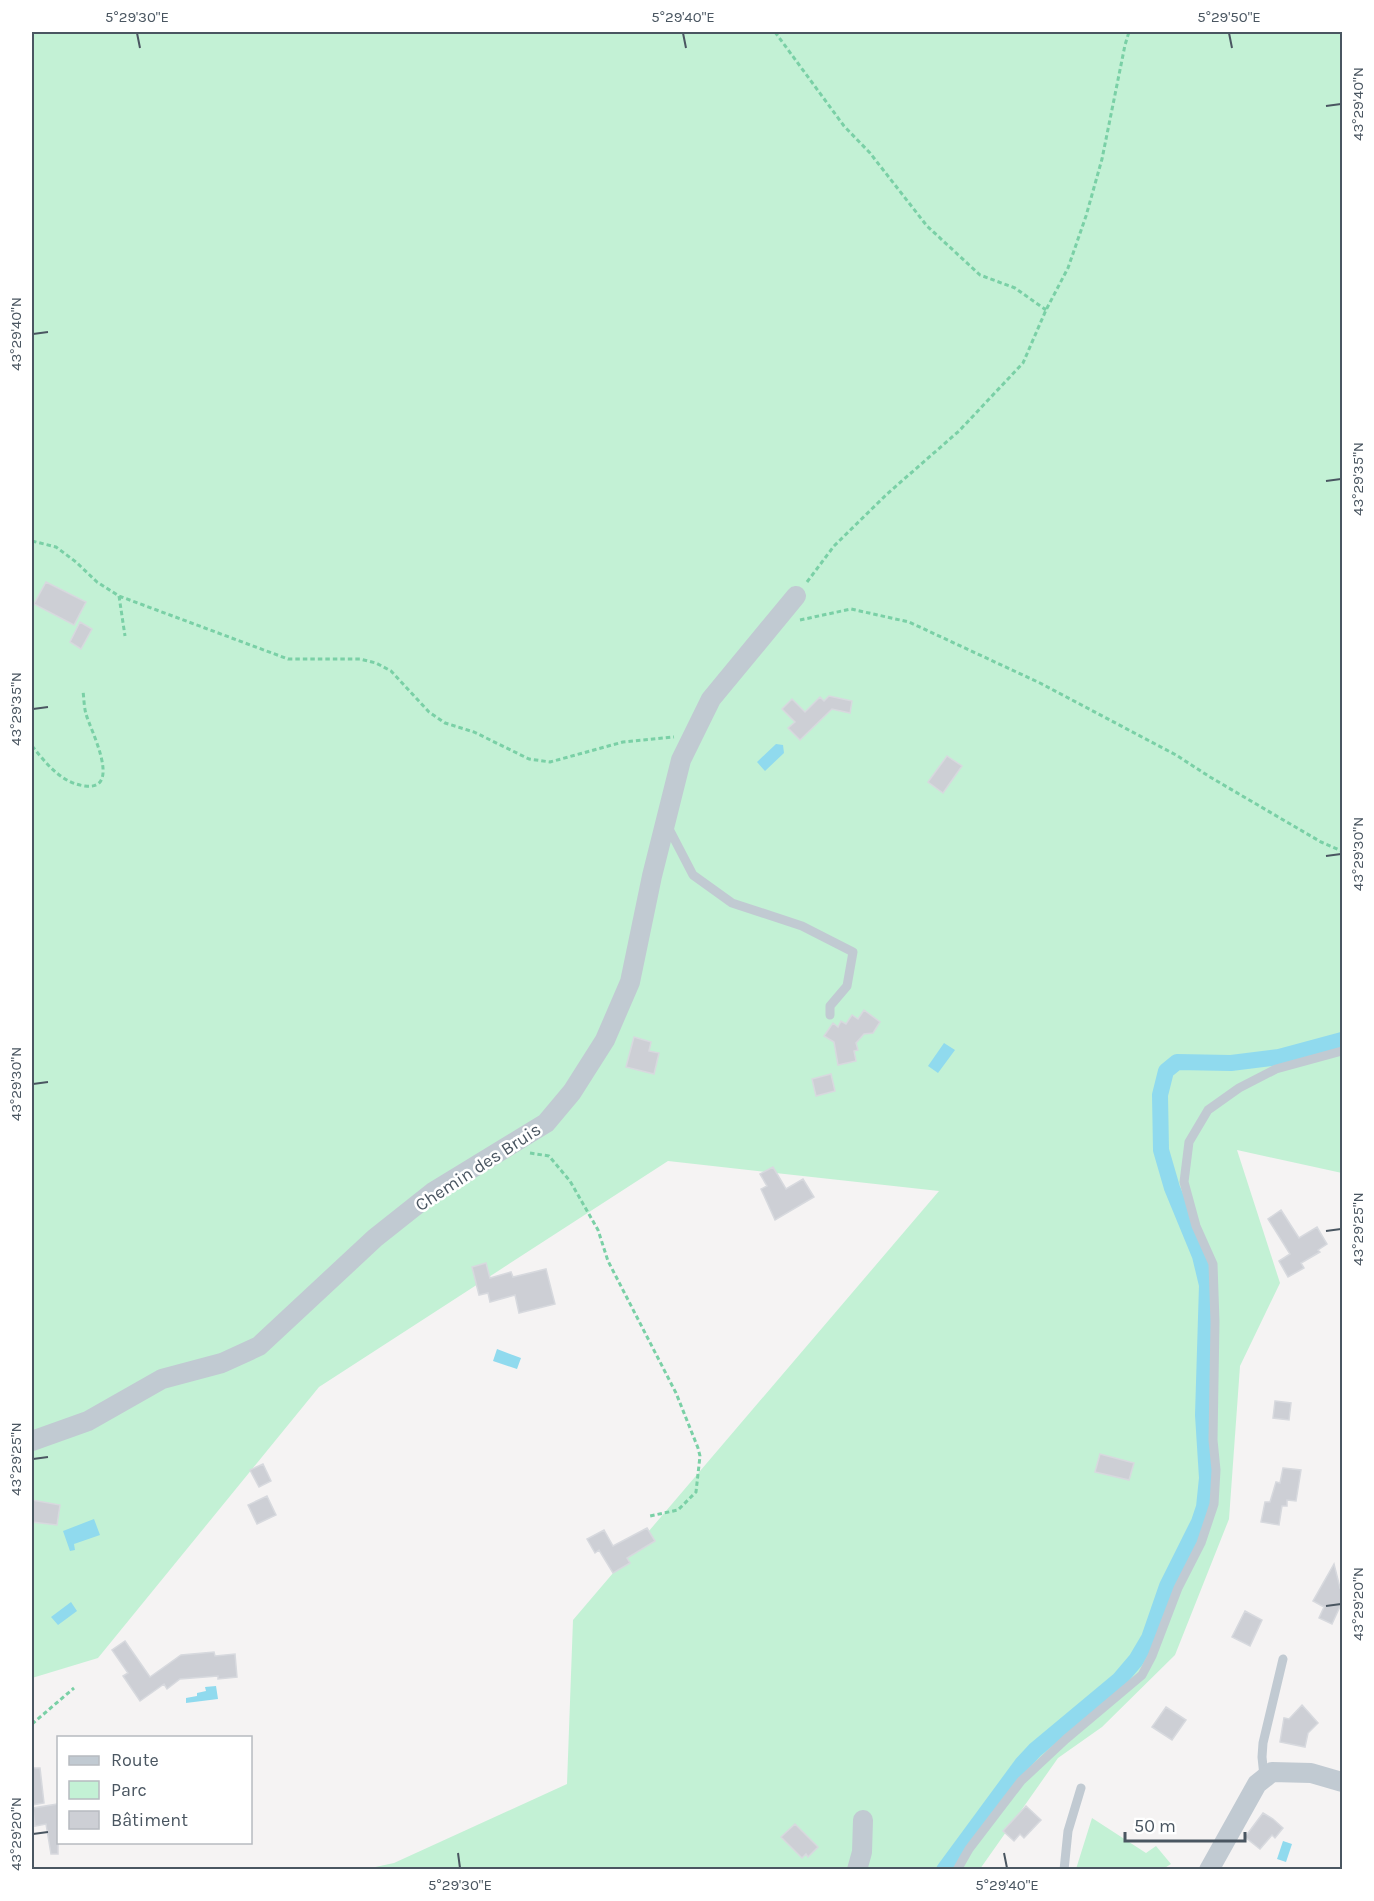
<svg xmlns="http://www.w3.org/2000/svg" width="1374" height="1901" font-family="Karla,sans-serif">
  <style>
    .green { fill: #c3f1d5 }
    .water { fill: #90daee }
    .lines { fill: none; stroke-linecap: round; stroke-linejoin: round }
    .canal { stroke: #90daee; stroke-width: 16 }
    .building { fill: #cdcfd5; stroke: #d7d9de; stroke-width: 1.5 }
    .path { stroke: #7ad0a6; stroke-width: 3; stroke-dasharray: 4.5 3; stroke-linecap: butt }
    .lane { stroke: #c1cad2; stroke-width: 9 }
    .street { stroke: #c1cad2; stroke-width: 20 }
    .ticks { fill: none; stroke: #4a5661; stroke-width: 2 }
    .labels { text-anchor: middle; stroke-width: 5; stroke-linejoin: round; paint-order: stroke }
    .street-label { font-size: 18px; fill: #4a5661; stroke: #fff }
    .neatline { fill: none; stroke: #4a5661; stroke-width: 2 }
    .ticks-label { font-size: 15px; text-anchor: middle; fill: #4a5661 }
  </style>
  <rect width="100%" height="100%" fill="#f5f3f3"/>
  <path class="green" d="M32 32H1342V1173L1237 1150 1280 1283 1240 1366 1229 1519 1175 1655 1102 1727 1058 1758 980 1869H366L394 1863 567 1784 573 1620 939 1191 668 1161 319 1387 98 1658 32 1678Z
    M1092 1818 1146 1853 1156 1846 1171 1864 1163 1869H1076Z"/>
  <path class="water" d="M776 744 783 745 784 753 765 771 757 762Z
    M944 1043 955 1050 938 1073 928 1066Z
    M497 1349 521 1358 517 1369 493 1361Z
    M94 1519 100 1535 74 1544 75 1550 70 1551 63 1531Z
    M71 1602 77 1611 58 1625 51 1617Z
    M216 1686 218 1699 186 1703V1698L197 1696V1693L206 1691 205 1687Z
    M1283 1841 1292 1844 1286 1862 1277 1859Z"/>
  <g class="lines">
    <path class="canal" d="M944 1870 1022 1764 1035 1750 1119 1680 1136 1660 1149 1638 1167 1586 1199 1522 1204 1507 1207 1478 1203 1415 1207 1285 1200 1256 1172 1188 1161 1150 1160 1095 1166 1071 1177 1062 1231 1063 1279 1057 1342 1040"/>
  </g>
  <path class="building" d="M46 582 86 602 74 625 34 604Z
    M80 622 92 629 81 649 70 642Z
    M829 696 852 701 850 713 832 709 800 740 788 728 795 722 782 709 792 699 805 712 820 697 824 701Z
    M947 756 962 766 943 793 928 782Z
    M864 1010 880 1022 873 1033 864 1034 856 1043 858 1050 854 1051 856 1061 838 1065 834 1042 824 1036 833 1023 838 1027 841 1021 846 1024 852 1015 858 1019Z
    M634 1037 651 1042 649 1051 659 1053 654 1074 626 1067Z
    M831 1074 835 1091 816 1096 812 1079Z
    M773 1167 786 1189 803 1179 814 1197 775 1220 761 1189 767 1186 760 1174Z
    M1281 1210 1299 1238 1317 1227 1327 1244 1318 1250 1320 1252 1301 1263 1304 1268 1288 1277 1279 1261 1290 1254 1268 1219Z
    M486 1263 490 1278 511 1272 513 1277 546 1269 555 1304 519 1313 515 1295 490 1302 488 1293 479 1295 472 1267Z
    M1275 1401 1291 1403 1289 1420 1273 1418Z
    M1100 1454 1134 1463 1129 1480 1095 1472Z
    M263 1464 271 1481 259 1487 250 1470Z
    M1283 1468 1301 1470 1296 1501 1287 1500V1506H1282L1279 1525 1261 1522 1265 1502H1270L1276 1482 1280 1483Z
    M267 1496 276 1515 257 1524 248 1505Z
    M32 1500 60 1505 57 1525 32 1522Z
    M647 1528 655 1541 627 1558 630 1563 613 1573 599 1550 595 1553 587 1539 604 1530 613 1546Z
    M1334 1564 1340 1588 1342 1587V1602L1332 1624 1319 1618 1324 1607 1313 1601Z
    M1245 1611 1262 1620 1250 1646 1232 1637Z
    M125 1641 150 1677 181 1655 214 1652 215 1656 235 1654 237 1677 218 1679V1676L180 1679 167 1689 164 1684 140 1701 123 1676 128 1673 112 1650Z
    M1302 1705 1318 1723 1308 1733 1305 1747 1280 1742 1284 1718 1289 1719Z
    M1166 1707 1186 1720 1172 1740 1152 1727Z
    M32 1768H40L44 1803 32 1805Z
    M58 1804V1854H51L46 1824 35 1826 33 1808Z
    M1026 1806 1041 1820 1024 1838 1020 1834 1014 1841 1003 1831Z
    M1263 1813 1273 1819 1283 1828 1275 1838 1272 1835 1260 1849 1245 1837Z
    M795 1824 818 1847 808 1857 806 1854 802 1858 781 1837Z"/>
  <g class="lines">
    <path class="path" d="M775 32 844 126 870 153 927 226 980 275 1015 288 1046 310
      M32 541 56 547 76 562 97 582 119 596 288 659H360L376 663 391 671 429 712 445 723 474 732 529 759 550 762 623 742 674 737
      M807 582 834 546 887 494 959 431 1023 363 1046 310 1068 268 1086 216 1102 159 1125 45 1129 32
      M119 596 125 636
      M800 620 851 609 909 622 1040 683 1176 755 1210 777 1321 842 1342 851
      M32 746C46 763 61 783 85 786 123 791 90 729 86 714 84 707 84 699 83 691
      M530 1153 549 1156 570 1181 598 1230 608 1261 676 1393 698 1448 700 1456 696 1492 678 1510 650 1516
      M32 1724 74 1688"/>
    <path class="lane" d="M667 825 693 875 732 903 802 926 853 952 847 986 830 1006V1015
      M1264 1776 1262 1757 1263 1743 1283 1659
      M957 1870 969 1849 1021 1781 1066 1739 1142 1675 1152 1656 1178 1588 1201 1543 1214 1504 1216 1470 1213 1440 1215 1322 1213 1264 1196 1226 1184 1182 1189 1142 1208 1110 1239 1088 1276 1069 1342 1051
      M1064 1870 1068 1831 1081 1788"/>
    <path class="street" d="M32 1441 88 1421 162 1379 222 1363 259 1346 375 1238 433 1192 546 1123 572 1092 605 1040 630 982 652 876 681 760 711 699 796 596
      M857 1870 862 1852 863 1820
      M1209 1870 1257 1784 1272 1772 1311 1773 1342 1782"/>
  </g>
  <path class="ticks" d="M137 33 140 48M683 33 686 48M1229 33 1232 48M1326 106 1341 104M33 334 48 332M1326 481 1341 479M33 709 48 707M1326 856 1341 854M33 1084 48 1082M1326 1231 1341 1229M33 1459 48 1457M1326 1606 1341 1604M33 1834 48 1832M458 1853 460 1868M1004 1853 1007 1868"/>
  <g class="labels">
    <g class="street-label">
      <text transform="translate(478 1167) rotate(-33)" y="6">Chemin des Bruis</text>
    </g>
  </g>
  <rect width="1374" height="1901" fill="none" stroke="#ffffff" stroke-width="66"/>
  <rect x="57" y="1736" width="195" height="108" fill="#ffffff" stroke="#b7bbc0" stroke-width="1.5"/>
  <rect x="69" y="1756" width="30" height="9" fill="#c1cad2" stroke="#b7bbc0" stroke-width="1.5"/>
  <text x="111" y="1766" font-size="18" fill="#4a5661">Route</text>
  <rect x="69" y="1781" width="30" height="18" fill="#c3f1d5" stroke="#b7bbc0" stroke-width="1.5"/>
  <text x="111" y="1796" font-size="18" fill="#4a5661">Parc</text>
  <rect x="69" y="1811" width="30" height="18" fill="#cdcfd5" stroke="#b7bbc0" stroke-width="1.5"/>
  <text x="111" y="1826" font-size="18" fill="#4a5661">Bâtiment</text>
  <path d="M1125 1832v9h120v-9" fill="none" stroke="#4a5661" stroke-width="3"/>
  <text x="1134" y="1832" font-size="18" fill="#4a5661" stroke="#ffffff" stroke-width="4.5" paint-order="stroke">50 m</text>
  <rect x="33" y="33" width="1308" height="1835" class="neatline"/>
  <g class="ticks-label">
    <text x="137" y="22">5°29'30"E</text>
    <text x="683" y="22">5°29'40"E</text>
    <text x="1229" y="22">5°29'50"E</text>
    <text transform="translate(1358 104) rotate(-90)" y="5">43°29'40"N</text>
    <text transform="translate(16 334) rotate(-90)" y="5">43°29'40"N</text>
    <text transform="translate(1358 479) rotate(-90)" y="5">43°29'35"N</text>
    <text transform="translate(16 709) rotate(-90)" y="5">43°29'35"N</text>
    <text transform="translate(1358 854) rotate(-90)" y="5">43°29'30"N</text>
    <text transform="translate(16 1084) rotate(-90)" y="5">43°29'30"N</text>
    <text transform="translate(1358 1229) rotate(-90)" y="5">43°29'25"N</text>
    <text transform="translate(16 1459) rotate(-90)" y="5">43°29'25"N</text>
    <text transform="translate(1358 1604) rotate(-90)" y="5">43°29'20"N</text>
    <text transform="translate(16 1834) rotate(-90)" y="5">43°29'20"N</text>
    <text x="460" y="1890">5°29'30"E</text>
    <text x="1007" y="1890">5°29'40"E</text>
  </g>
</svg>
